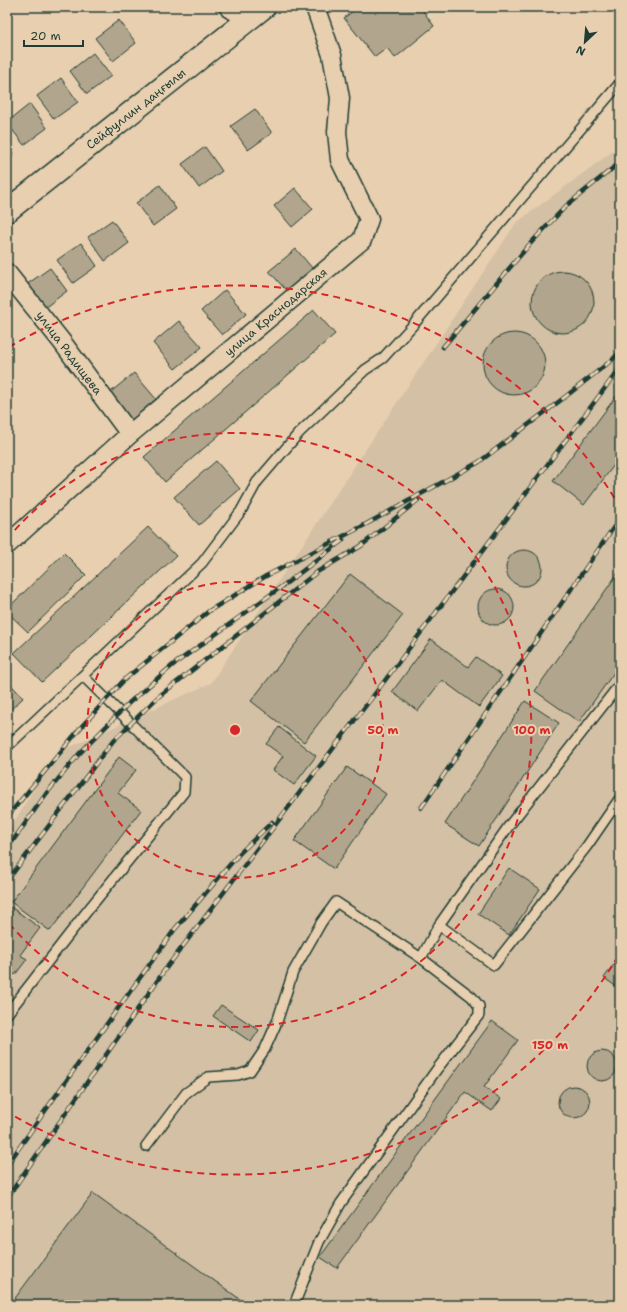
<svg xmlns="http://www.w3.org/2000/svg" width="627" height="1312" font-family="'Shantell Sans',sans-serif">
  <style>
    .built { fill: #d4c0a4 }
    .building { fill: #b1a68d; stroke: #1f3d34 }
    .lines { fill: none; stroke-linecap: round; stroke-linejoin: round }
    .lane-casing { stroke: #1f3d34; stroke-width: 12 }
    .street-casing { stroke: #1f3d34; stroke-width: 21 }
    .secondary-casing { stroke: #1f3d34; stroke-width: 25 }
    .lane { stroke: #e8cfb0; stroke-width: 9 }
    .street { stroke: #e8cfb0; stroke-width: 18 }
    .secondary { stroke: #e8cfb0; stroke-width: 22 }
    .rail-casing { stroke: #1f3d34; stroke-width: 4.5 }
    .rail { stroke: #e8cfb0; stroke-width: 3; stroke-dasharray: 9; stroke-linecap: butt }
    .ring { fill: none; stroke: #d62828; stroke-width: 2; stroke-dasharray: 7 5 }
    .labels { text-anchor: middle; stroke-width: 4; stroke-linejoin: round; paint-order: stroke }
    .street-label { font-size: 12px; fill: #1f3d34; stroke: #e8cfb0 }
    .centre { fill: #d62828; stroke: #e8cfb0; stroke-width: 2 }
    .ring-label { font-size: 12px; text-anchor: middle; font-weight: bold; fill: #d62828; stroke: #e8cfb0; stroke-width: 4; stroke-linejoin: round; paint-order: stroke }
  </style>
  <rect width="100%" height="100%" fill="#e8cfb0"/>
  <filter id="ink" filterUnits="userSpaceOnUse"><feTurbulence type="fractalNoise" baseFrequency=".025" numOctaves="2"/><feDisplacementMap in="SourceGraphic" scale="8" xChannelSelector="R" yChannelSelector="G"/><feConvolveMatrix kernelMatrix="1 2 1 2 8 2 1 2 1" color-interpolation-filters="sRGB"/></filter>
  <g filter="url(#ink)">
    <path class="built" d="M620 146V1305H7V834L55 754 211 683 516 223Z"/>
    <path class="building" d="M358 7H428L423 11 434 26 395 58 387 48 375 57 344 18Z
      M119 20 136 43 113 61 95 38Z
      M93 53 111 76 87 94 70 71Z
      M61 78 78 102 54 119 37 96Z
      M30 104 47 128 24 145 7 123V122Z
      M255 109 272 133 248 150 231 126Z
      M7 145 13 154 7 158Z
      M205 147 222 171 199 188 182 164Z
      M160 185 176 209 153 226 136 203Z
      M295 188 313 209 292 227 274 206Z
      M112 220 129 243 105 261 88 237Z
      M81 243 97 266 73 283 57 260Z
      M296 249 318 275 292 297 269 271Z
      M50 268 67 291 43 309 26 285Z
      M532 302a31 31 0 1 1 62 0a31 31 0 1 1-62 0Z
      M225 290 246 314 222 335 201 311Z
      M314 310 335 334 165 482 144 457Z
      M179 321 202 347 175 369 153 343Z
      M483 364a31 31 0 1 1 62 0a31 31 0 1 1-62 0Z
      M134 373 156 399 130 421 107 395Z
      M620 391V457L584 505 553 481Z
      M216 461 240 489 199 525 174 497Z
      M148 527 176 556 42 682 14 653Z
      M506 568a18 18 0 1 1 36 0a18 18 0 1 1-36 0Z
      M64 553 86 575 28 632 7 612V609Z
      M620 570V664L579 722 535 691Z
      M350 574 403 615 304 742 251 701Z
      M478 607a18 18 0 1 1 36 0a18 18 0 1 1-36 0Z
      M431 639 468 667 476 657 502 676 479 707 442 680 418 711 392 692Z
      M7 680 23 698 7 713Z
      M525 701 559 723 479 846 445 824Z
      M279 727 316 756 294 785 273 770 283 756 266 744Z
      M119 757 136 770 118 793 141 810 50 931 11 902Z
      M347 767 386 794 334 869 294 841Z
      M509 868 540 889 509 935 478 914Z
      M11 907 40 928 20 955 27 959 15 975 9 970 7 972V913Z
      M620 956V989L604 978Z
      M221 1005 259 1030 251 1042 213 1016Z
      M492 1021 518 1040 484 1087 501 1099 492 1111 465 1092 337 1268 320 1257Z
      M587 1066a15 15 0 1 1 30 0a15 15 0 1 1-30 0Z
      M558 1102a16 16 0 1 1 32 0a16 16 0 1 1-32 0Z
      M93 1193 248 1305H10Z"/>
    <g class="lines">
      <g class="lane-casing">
        <path id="lane" d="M7 747 202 563 241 511 257 482 299 433 365 370 383 358 413 325 620 83
          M439 925 508 827 620 684
          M421 958 439 925 494 965 587 846 620 798
          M7 1014 88 910 184 792 185 777 83 676
          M146 1146 186 1093 208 1077 238 1075 250 1071 265 1049 277 1022 293 972 321 923 336 902 421 958 472 997 479 1006V1015L437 1069 341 1203 319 1242 294 1305"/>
      </g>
      <g class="street-casing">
        <path id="street" d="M7 273 62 342 130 434
          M7 545 130 434 362 240 369 219 340 160 337 132 340 98 332 55 315 7"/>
      </g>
      <g class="secondary-casing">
        <path id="secondary" d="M231 7 251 17
          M7 211 264 7"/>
      </g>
      <use href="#lane" class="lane"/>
      <use href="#street" class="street"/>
      <use href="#secondary" class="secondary"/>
      <g class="rail-casing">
        <path id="rail" d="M443 347 529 245 566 206 613 168 620 164
          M421 808 620 518
          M7 817 82 726 125 679 209 611 266 576 361 527 479 462 565 397 612 360 620 352
          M7 849 46 794 79 754 130 702 173 665 288 582 343 540
          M7 881 113 741 158 697 317 572 361 546 418 500
          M7 1165 83 1057 175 929 239 854 272 822
          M7 1198 164 971 383 683 620 368"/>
      </g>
      <use href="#rail" class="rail"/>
    </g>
  </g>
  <g class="ring">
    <circle cx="235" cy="730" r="148"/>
    <path d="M7 539A297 297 0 1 1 7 921"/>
    <path d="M618 956A445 445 0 0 1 9 1113M9 347A445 445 0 0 1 618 504"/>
  </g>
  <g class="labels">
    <g class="street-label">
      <text transform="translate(136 109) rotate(-38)" y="4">Сейфуллин даңғылы</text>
      <text transform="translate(276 312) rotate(-40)" y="4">улица Краснодарская</text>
      <text transform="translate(69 353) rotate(53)" y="4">улица Радищева</text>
    </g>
  </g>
  <circle cx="235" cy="730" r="6" class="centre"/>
  <g class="ring-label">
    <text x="383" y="734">50 m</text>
    <text x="532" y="734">100 m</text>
    <text x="550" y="1049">150 m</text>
  </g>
  <rect width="627" height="1312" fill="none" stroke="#e8cfb0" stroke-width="24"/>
  <rect x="12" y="12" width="603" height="1288" fill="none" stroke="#1f3d34" stroke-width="1.5" filter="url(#ink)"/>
  <g transform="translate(585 42) rotate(206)" stroke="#e8cfb0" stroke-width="3" paint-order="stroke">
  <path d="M0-3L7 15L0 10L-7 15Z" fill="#1f3d34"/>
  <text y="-6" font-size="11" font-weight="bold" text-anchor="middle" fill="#1f3d34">N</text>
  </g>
  <path d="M24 40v6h59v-6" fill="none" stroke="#1f3d34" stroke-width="2"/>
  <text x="30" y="40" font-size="12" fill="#1f3d34" stroke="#e8cfb0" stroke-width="3" paint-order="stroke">20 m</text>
</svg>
